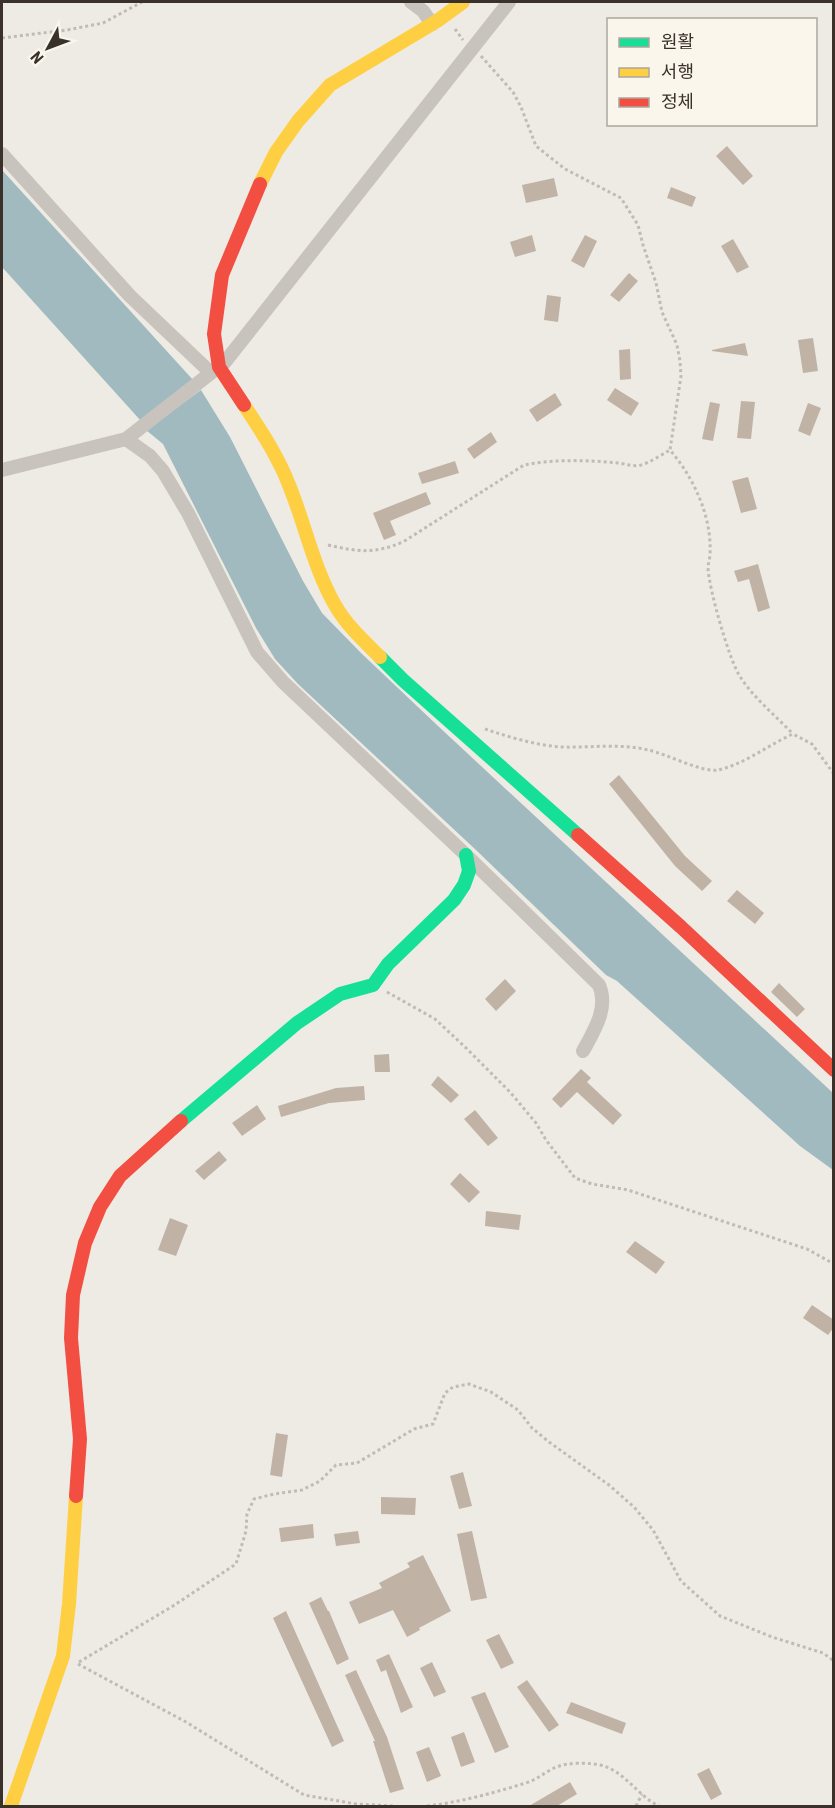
<svg xmlns="http://www.w3.org/2000/svg" width="835" height="1808" font-family="'Roboto Condensed','Noto Sans KR',sans-serif">
  <style>
    .water { fill: #a0babf }
    .building { fill: #c1b2a6 }
    .lines { fill: none; stroke-linecap: round; stroke-linejoin: round }
    .path { stroke: #c0bcb5; stroke-width: 3; stroke-dasharray: 3 3; stroke-linecap: butt }
    .street { stroke: #c8c3bc; stroke-width: 14 }
    .fast { stroke: #16e098; stroke-width: 14 }
    .slow { stroke: #ffcf43; stroke-width: 14 }
    .jam { stroke: #f24e42; stroke-width: 14 }
  </style>
  <rect width="100%" height="100%" fill="#eeebe4"/>
  <path class="water" d="M2 170 194 381 141 421 2 267Z
    M201 390 230 437 303 581 322 613 361 653 438 726 833 1093V1170L800 1146 617 981 606 975 476 850 298 684 275 659 256 628 163 444 146 430Z"/>
  <path class="building" d="M727 146 753 176 743 185 716 156Z
    M554 178 558 196 526 203 522 185Z
    M671 187 696 197 692 207 667 198Z
    M532 235 536 251 515 257 510 242Z
    M585 235 597 241 584 268 571 261Z
    M733 239 749 267 737 273 721 246Z
    M629 273 638 281 619 302 610 295Z
    M547 295 561 297 558 322 544 320Z
    M813 338 818 371 803 373 798 340Z
    M745 343 748 356 712 351V350Z
    M630 349 631 379 620 380 619 350Z
    M615 388 639 403 631 416 607 400Z
    M555 393 562 405 537 422 529 410Z
    M741 401 755 402 751 439 737 438Z
    M710 402 720 404 713 441 702 439Z
    M808 403 821 408 810 436 798 431Z
    M491 432 497 442 474 459 467 449Z
    M455 461 459 473 422 484 418 473Z
    M748 477 757 509 741 513 732 481Z
    M426 492 431 504 390 521 396 535 384 540 373 513Z
    M758 564 770 608 758 612 749 579 738 582 734 571Z
    M619 775 685 856 712 881 702 891 675 866 609 784Z
    M737 890 764 913 755 924 727 901Z
    M505 979 516 991 496 1011 485 999Z
    M779 983 805 1009 797 1017 771 992Z
    M389 1054 390 1072H375L374 1055Z
    M581 1069 591 1078 587 1082 622 1115 613 1125 577 1092 561 1108 552 1099Z
    M438 1076 459 1095 451 1103 431 1085Z
    M364 1086 365 1100 329 1103 281 1117 278 1106 336 1088Z
    M257 1105 266 1119 242 1136 232 1123Z
    M475 1110 498 1138 488 1146 464 1119Z
    M219 1151 227 1160 204 1180 195 1171Z
    M460 1173 480 1192 469 1203 450 1184Z
    M486 1211 521 1215 519 1230 485 1226Z
    M170 1218 188 1225 176 1256 158 1250Z
    M635 1241 665 1262 656 1274 626 1252Z
    M812 1305 834 1320V1327L828 1335 803 1318Z
    M276 1433 288 1435 282 1477 270 1475Z
    M463 1472 472 1506 459 1509 450 1476Z
    M381 1497 416 1498 415 1515 381 1514Z
    M313 1524 314 1538 281 1542 279 1528Z
    M358 1531 360 1543 336 1546 334 1534Z
    M472 1531 487 1598 471 1601 457 1534Z
    M423 1555 451 1611 419 1628 420 1630 407 1637 393 1610 359 1624 349 1602 382 1588 379 1583 410 1567 407 1563Z
    M321 1597 328 1611H329L349 1659 337 1665 309 1603Z
    M286 1611 344 1741 332 1747 273 1618Z
    M499 1634 514 1663 501 1669 486 1640Z
    M389 1654 413 1707 401 1713 386 1670 381 1672 376 1660Z
    M432 1662 446 1692 434 1697 420 1668Z
    M356 1670 387 1737 404 1789 390 1793 373 1741H375L345 1675Z
    M527 1680 559 1725 549 1732 517 1687Z
    M485 1692 509 1747 495 1753 471 1697Z
    M571 1702 626 1723 622 1734 566 1713Z
    M464 1732 475 1762 461 1767 451 1737Z
    M429 1747 441 1776 427 1782 416 1752Z
    M709 1768 722 1794 711 1800 697 1774Z
    M570 1782 577 1794 557 1806H529Z"/>
  <g class="lines">
    <path class="path" d="M455 29 463 40
      M2 38 67 30 103 23 142 2
      M481 56 513 92 521 107 536 146 565 169 621 198 638 225 643 245 656 283 662 312 677 345 680 361 681 376 670 450C694 478 712 517 710 554 710 559 708 563 708 568 709 589 728 655 738 673 751 696 775 715 793 734
      M328 545C359 552 374 554 403 542L524 465C554 459 588 460 618 463 626 464 633 467 641 465 651 462 661 455 670 450
      M485 729C509 737 535 745 561 747 590 748 620 743 648 750 667 754 703 773 718 770 745 764 768 745 793 734L812 744 834 774
      M387 992 435 1019 464 1046 510 1092 536 1123 546 1140 575 1178 592 1184 628 1190 807 1249 834 1264
      M79 1662 173 1606 236 1564 246 1531 247 1514 254 1499 274 1494 302 1490 320 1481 336 1465 357 1463 414 1429 433 1424 445 1393 453 1387 469 1384 491 1392 518 1410 532 1428 549 1442 609 1485 634 1507 653 1530 681 1581 720 1616 772 1637 823 1653 834 1661
      M78 1664 186 1722 304 1795 356 1804 394 1806
      M427 1806C461 1802 493 1793 526 1783 536 1780 544 1773 554 1768 566 1762 591 1762 604 1766 627 1774 638 1796 659 1806
      M636 1806 642 1794"/>
    <path class="street" d="M411 2 423 11 432 24
      M2 154 130 296 211 373
      M126 439 150 456 163 471 188 513 257 652 283 682 466 855 599 985C609 1008 594 1031 583 1051
      M2 470 126 439 225 362 509 2"/>
    <path class="fast" d="M380 657 403 680 578 835
      M181 1121 297 1023 340 994 373 985 388 964 454 900 464 885 469 871 466 855"/>
    <path class="slow" d="M260 184 276 152 298 121 330 85 437 21 463 2
      M244 405C261 431 278 456 289 485 305 524 314 569 335 605 347 626 364 641 380 657
      M11 1806 63 1656 69 1604 76 1496"/>
    <path class="jam" d="M244 405 219 367 214 334 222 275 260 184
      M578 835 681 927 834 1070
      M76 1496 80 1439 71 1338 73 1295 85 1243 100 1207 120 1176 181 1121"/>
  </g>
  <rect width="835" height="1808" fill="none" stroke="#39312a" stroke-width="6"/>
  <rect x="607" y="18" width="210" height="108" fill="#faf6ec" stroke="#ada79e" stroke-width="1.5"/>
  <rect x="619" y="38" width="30" height="9" fill="#16e098" stroke="#ada79e" stroke-width="1.5"/>
  <text x="661" y="48" font-size="18" fill="#39312a">원활</text>
  <rect x="619" y="68" width="30" height="9" fill="#ffcf43" stroke="#ada79e" stroke-width="1.5"/>
  <text x="661" y="78" font-size="18" fill="#39312a">서행</text>
  <rect x="619" y="98" width="30" height="9" fill="#f24e42" stroke="#ada79e" stroke-width="1.5"/>
  <text x="661" y="108" font-size="18" fill="#39312a">정체</text>
  <g transform="translate(48 48) rotate(229)" stroke="#faf6ec" stroke-width="4.5" paint-order="stroke">
  <path d="M0-4.5L10 22L0 15L-10 22Z" fill="#39312a"/>
  <text y="-9" font-size="16" font-weight="bold" text-anchor="middle" fill="#39312a">N</text>
  </g>
</svg>
